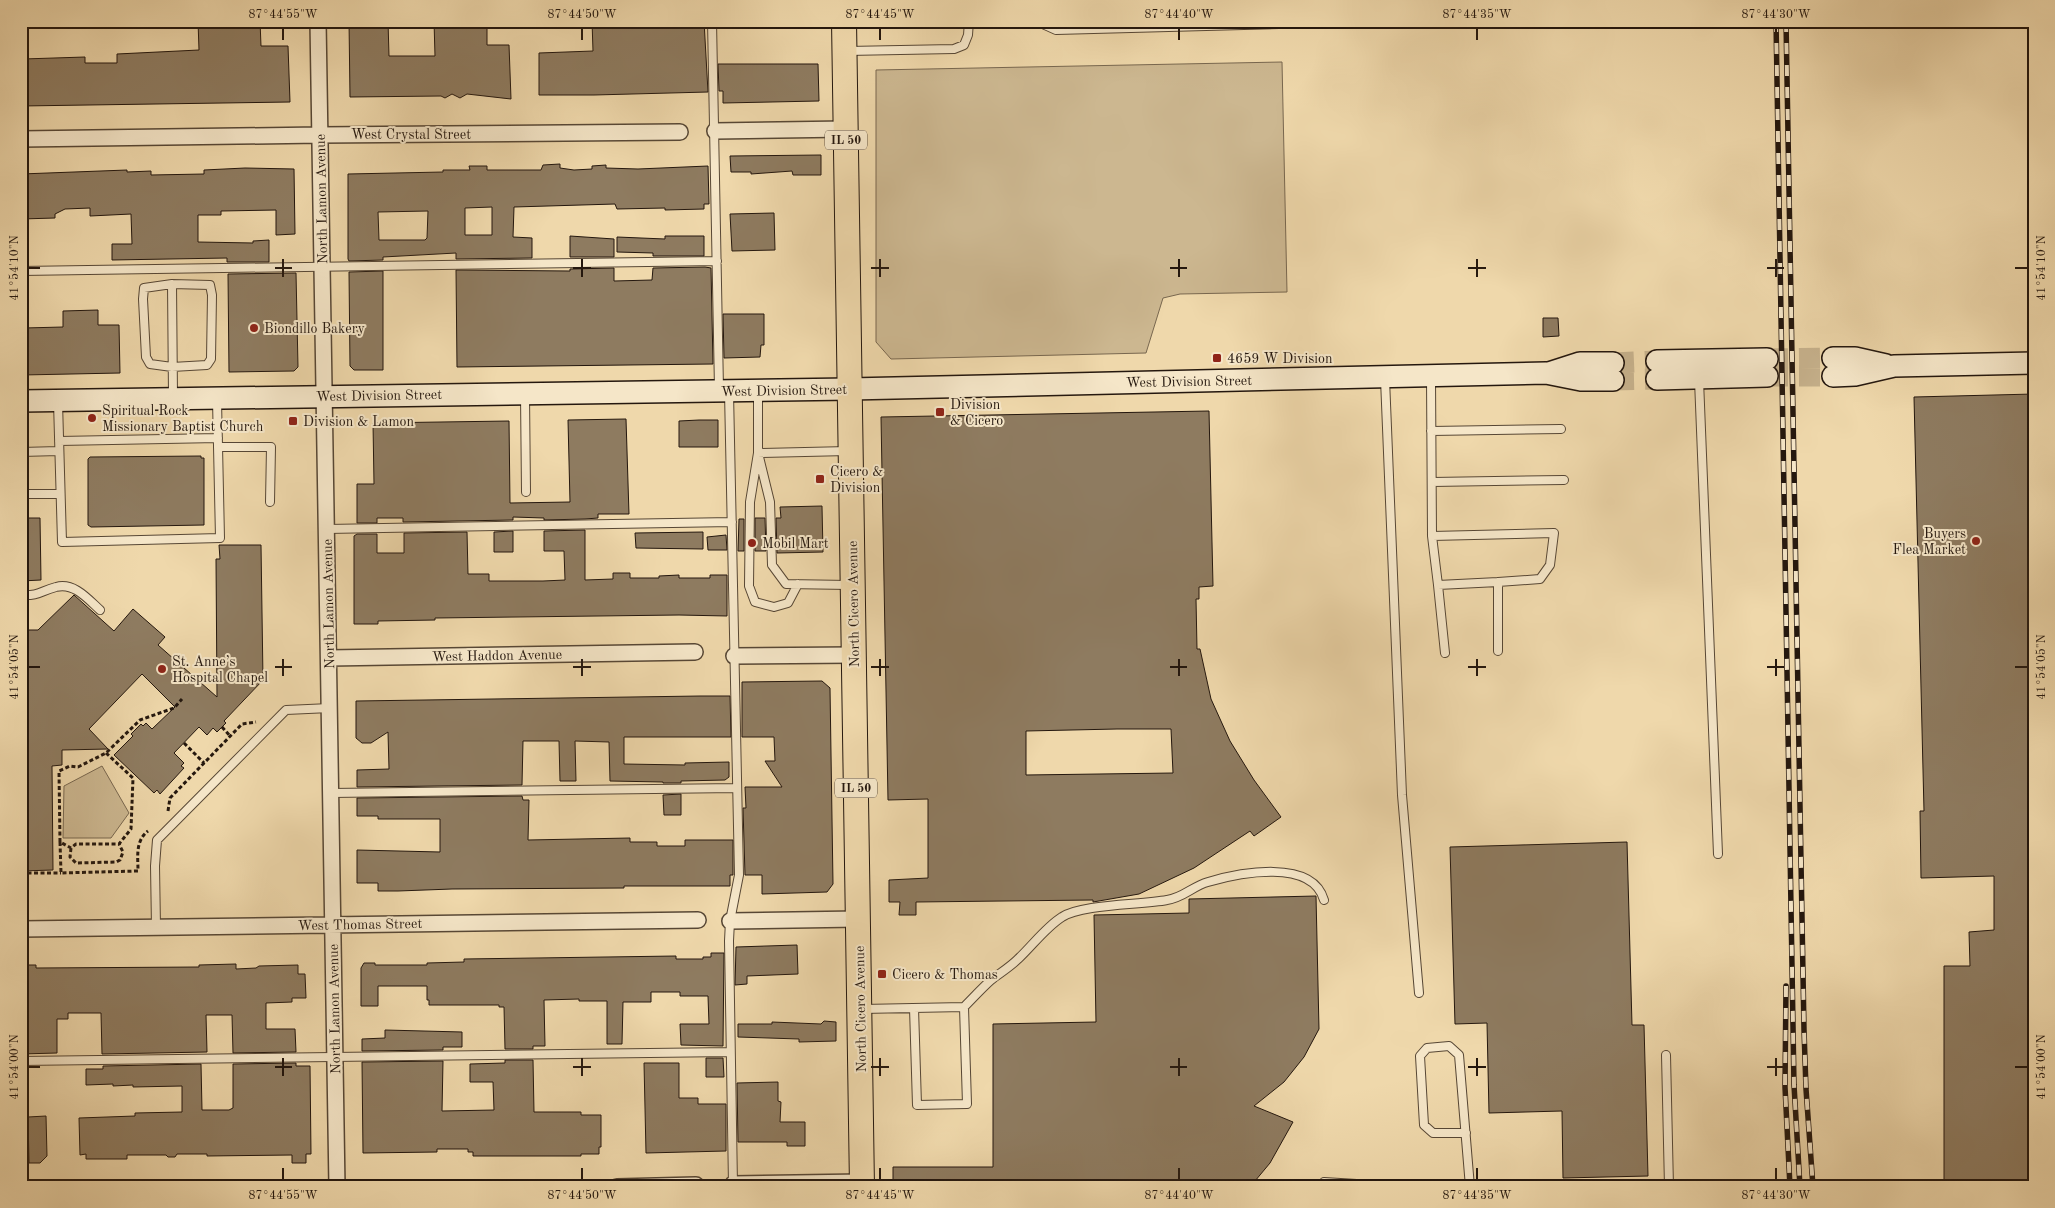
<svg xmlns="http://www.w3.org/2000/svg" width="2055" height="1208" font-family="'Old Standard TT',serif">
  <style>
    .green { fill: #ccb790; stroke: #78674f }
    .building { fill: #8e7b60; stroke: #24170e; fill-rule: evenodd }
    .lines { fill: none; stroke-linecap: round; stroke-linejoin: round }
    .secondary-tunnel { stroke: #c6b18c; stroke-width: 21; stroke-dasharray: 21 11; stroke-linecap: butt }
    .lane-casing { stroke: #574735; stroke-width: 10 }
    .street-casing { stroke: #574735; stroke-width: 18 }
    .secondary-casing { stroke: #24170e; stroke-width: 24 }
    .primary-casing { stroke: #24170e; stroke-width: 26 }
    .path { stroke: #24170e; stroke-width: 3; stroke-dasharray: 4 2.5; stroke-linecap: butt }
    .lane { stroke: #f5e6c8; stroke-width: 8 }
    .street { stroke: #f5e6c8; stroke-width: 15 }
    .secondary { stroke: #f5e6c8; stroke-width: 21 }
    .primary { stroke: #efd8ab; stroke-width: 24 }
    .rail-casing { stroke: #24170e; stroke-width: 5.5 }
    .rail { stroke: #f5e6c8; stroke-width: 4; stroke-dasharray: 11; stroke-linecap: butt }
    .ticks { fill: none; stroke: #24170e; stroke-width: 2 }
    .poi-dot { fill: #8f2418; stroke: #f5e6c8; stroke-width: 2 }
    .labels { text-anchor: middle; stroke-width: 4; stroke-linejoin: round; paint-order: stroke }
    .shield { fill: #f5e6c8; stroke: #635546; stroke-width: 1 }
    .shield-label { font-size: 12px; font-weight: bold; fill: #24170e }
    .street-label { font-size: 14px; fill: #24170e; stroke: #f5e6c8 }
    .poi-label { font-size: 14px; fill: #24170e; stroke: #f5e6c8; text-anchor: start }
    .neatline { fill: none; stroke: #24170e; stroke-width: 2 }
    .ticks-label { font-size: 12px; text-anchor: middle; fill: #24170e }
  </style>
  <rect width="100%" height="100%" fill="#efd8ab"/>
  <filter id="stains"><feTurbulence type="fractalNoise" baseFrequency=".004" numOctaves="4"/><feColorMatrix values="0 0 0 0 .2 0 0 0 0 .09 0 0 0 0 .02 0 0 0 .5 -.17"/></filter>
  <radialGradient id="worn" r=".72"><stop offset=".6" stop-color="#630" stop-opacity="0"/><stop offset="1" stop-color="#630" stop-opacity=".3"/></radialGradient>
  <path class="green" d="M1282 62 1287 292 1180 294 1163 298 1146 353 891 359 876 342V70Z
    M102 766 129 813 111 838H63L64 786Z"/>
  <path class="building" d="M198 21H260L261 46H288L290 102 21 106V65L23 59 85 57V63H117V54L199 50Z
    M349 21H388L389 56H435L434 21H487V45H509L511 99 467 94 460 98 452 94 445 98 441 96 350 97Z
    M592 21H704L708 92 594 95H539V53L593 51Z
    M718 64H818L819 101 723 103V91H719Z
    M821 155V175H793L792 171 751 174V172H731L730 156Z
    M560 164V168L574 170 592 169V166L606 165V168L638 169 708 166 709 204H704V209L665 210V208L617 209 615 204 514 207 513 237 532 238V258L456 259V253L383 257V260L349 261 348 259V174L443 172V170H470L469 166H487V170H541L543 165ZM492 207V235H465V208ZM428 211 427 238 425 240H379L378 212Z
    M245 168 294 169 295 234 276 235V210L221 211V215H198V242L253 243V241L269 240V262H227V258L112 260V244H132L131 214 90 216V208L65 209 55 214V218L21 219V174L127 170V172L151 171V175L204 174V170Z
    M774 213 775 250 732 251 730 214Z
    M570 236 614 239V257H570Z
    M665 236H704V256H653V253L617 252V237L665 239Z
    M705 267 711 268 713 364 457 367 456 270 570 271V269L614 268V281L652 280 653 268Z
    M383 271V370H354L350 366 349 272Z
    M296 273 298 367 294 371 229 372 228 274Z
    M98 310V325H119L120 373 22 375 24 328 63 327V311Z
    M723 314H764V345H761L760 357 724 358Z
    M1543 318H1558L1559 336 1543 337Z
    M2034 394V1187H1944V966H1970L1969 932 1994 930V876L1921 878 1920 811H1924L1914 397Z
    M1209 411 1213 586 1199 587V599H1196L1197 649H1200L1211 699 1230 741 1254 780 1281 817 1254 836 1250 831 1194 868 1139 894 1093 902V900L916 902V915H899L900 902H889V880L928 878V799L888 800 881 417ZM1117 729H1171L1173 773 1026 775V731Z
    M626 419 629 514H598V518L585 519 544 520V518L513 517V520L403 522V518H377V523H357V484H374L373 423 509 421 510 503 570 502 568 420Z
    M699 420H718V447H679V421Z
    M201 456V458H204V525L91 527 88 525V459L90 457Z
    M822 506 823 552 777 553 776 518H781L780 507Z
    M21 518H40L41 580 21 581Z
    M755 518H765L766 551H755Z
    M739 519H744V551H738Z
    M585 530V580L613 579V573H630V578H659V576L679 575V578H710V575H727V616L679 615 435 618V620L378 621V624H354V536L357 534H377V553H404V533L467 532 468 574H489V581H543L565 580 564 551H544V531Z
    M513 531V552H494V532Z
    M703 532V549L636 548 635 533Z
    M726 535 727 550H708L707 537Z
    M219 545H261L263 680 224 721 226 723 217 732 213 728 207 735 199 727 174 753 184 763 181 766 184 768 160 794 157 790 154 793 114 755 133 736 131 734 141 724 143 726 146 723 152 729 175 707 142 674 89 729 108 749 62 750V765L52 766 53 870 21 871V630H38L74 595 114 631 133 609 165 637 158 645 217 697 216 559H220Z
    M822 681 830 688 833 884 827 892 762 894V875H745L743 808H746L745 787H782L765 761H775L774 737H742V682Z
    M700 696H730L731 737H624V764L685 765V763L729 762V777L725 780 681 781V783H663V782L610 781 609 742 575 741 576 781H560L559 741H523L522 785 357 787V770L389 769 388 732 371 743H362L356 738V701Z
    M681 794V815H664L663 795Z
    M522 796 523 800H529L528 840 630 838V842H657V846H685V840H733V875H730V886H624V888L452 889 398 891H378V883H357V850L440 852V819H378V816H357V798Z
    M1627 842 1632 1025H1644L1648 1176 1563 1178 1562 1111 1489 1113 1487 1023 1455 1024 1450 847Z
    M1316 896 1319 1029 1304 1057 1284 1082 1254 1106 1293 1122 1270 1163 1250 1187H893V1167H993V1024L1096 1022 1094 915 1189 913V899Z
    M797 945 798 974 747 976V984L735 985 736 947Z
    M711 953H724L723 1046 681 1045 680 1024H709L708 996H680V992H651V1002H623L622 1044H607V1001H579V999L544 1000 545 1046H533V1049H505L504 1007H499V1005H429V1000H427V986H378V1006H361V968L364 963H375V965H427V963L464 962V959L676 956V959H703V957H711Z
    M236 964V969L256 968 259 966 298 965V974H305L306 998H292V1002L266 1003V1029H295L296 1052 233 1053 232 1015H206L207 1052 102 1054 101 1013H68V1019H57V1053L21 1054V965H36V968L199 967V965Z
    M824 1021 836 1022V1041L799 1042V1039L738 1037V1024H772V1022L821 1024Z
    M385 1030 462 1032V1047H443V1050L362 1051V1039L385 1038Z
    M706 1058H723L724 1077H706Z
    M505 1060H533L534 1112H581V1115H601V1147H599V1154H581V1156H473V1152H468V1149H437V1152L363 1153 362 1062 443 1061 442 1111 494 1110 493 1082H470V1064L505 1063Z
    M296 1063V1066H310L311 1154H306V1163H292V1155L207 1156V1154H177L175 1157H168L166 1155H127V1159H86V1154L80 1155 79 1118 135 1116V1113L182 1112V1086L133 1087V1085L113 1086V1084L86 1085V1069H103V1066L201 1064 202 1110H229L233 1108V1064Z
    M644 1063H679V1098H698V1104H726V1151L646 1153Z
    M778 1082V1101L781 1102 780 1122H805V1146H787V1142H738L737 1083Z
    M46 1116 47 1156 40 1163H29L28 1117Z"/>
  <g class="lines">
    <path class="secondary-tunnel" d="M1767 359 1833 358
      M1613 363 1657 361
      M1767 376H1833
      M1613 380 1657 379"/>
    <g class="lane-casing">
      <path id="lane" d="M712 21 719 389
        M1036 21 1056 30 1391 21
        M847 51 954 49 964 45 968 35 969 21
        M21 271 717 261
        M172 284 144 288 143 299 146 357 150 364 172 367 207 365 211 359 212 295 210 285 172 284 173 396
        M1431 378 1432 536 1438 585 1498 582
        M1385 379 1402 795 1419 993
        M1699 380 1718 854
        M729 392 739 875 730 921 729 941 733 1185
        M758 392V453L848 451
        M525 395 526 492
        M58 402 62 542 220 538 217 400
        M1431 431 1561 429
        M59 441 218 438
        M218 447H271L270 502
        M21 452 59 451
        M758 453 750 502 749 586 755 602 774 607 788 603 798 584
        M759 457 770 502 772 565 786 584 849 585
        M1432 482 1564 480
        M26 494H60
        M327 529 732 522
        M1432 536 1554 533 1550 565 1540 579 1498 582V651
        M1438 585 1445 653
        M21 595C40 596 40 591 56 587 74 582 88 599 100 610
        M331 793 737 788
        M156 927 155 866 157 840 286 710 330 708
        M914 1008 917 1105 967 1104 964 1007
        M862 1009 964 1007C973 998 982 988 991 980 1000 973 1010 967 1018 959 1032 946 1046 927 1062 917 1081 904 1141 905 1167 900 1183 898 1193 886 1208 882 1239 873 1312 858 1324 900
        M1666 1055 1669 1187
        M21 1061 730 1052
        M1466 1133H1433L1424 1125 1420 1056 1427 1048 1449 1046 1459 1055 1470 1187
        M1324 1182 1373 1185V1187"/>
    </g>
    <g class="street-casing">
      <path id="street" d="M318 21 337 1187
        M715 131 846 129
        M21 139 320 135 680 132
        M734 656 854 655
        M329 658 695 652
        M730 921 858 919
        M21 929 698 920
        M733 1184 862 1182
        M617 1187 696 1185"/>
    </g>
    <g class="secondary-casing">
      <path id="secondary" d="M1833 358H1855L1886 365
        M1657 361 1767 359
        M1549 373 1580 363H1613
        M1833 376 1855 375 1894 366 2034 363
        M1657 379 1767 376
        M21 401 850 389 1546 373 1581 380H1613"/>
    </g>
    <g class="primary-casing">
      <path id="primary" d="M844 21 862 1187"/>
    </g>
    <path class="path" d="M222 727 230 736
      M184 743 204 763
      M106 753 133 778 131 829 119 844H76L71 848 60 842 59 771 70 766 78 767 106 753 140 720 174 708 182 699
      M168 811 170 798 242 724 256 722
      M60 842 61 873 138 871C138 857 135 841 148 831
      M71 848 70 857 76 863 116 862 120 860 123 852 119 844
      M21 873H61"/>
    <use href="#lane" class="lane"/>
    <use href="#street" class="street"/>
    <use href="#secondary" class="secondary"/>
    <use href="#primary" class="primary"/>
    <g class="rail-casing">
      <path id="rail" d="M1776 21 1794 1085 1800 1187
        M1786 21 1804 1030 1806 1089 1813 1187
        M1786 986 1785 1087 1790 1187"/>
    </g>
    <use href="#rail" class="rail"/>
  </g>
  <path class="ticks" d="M283 28V40M582 28V40M880 28V40M1179 28V40M1477 28V40M1776 28V40M283 259V277M582 259V277M880 259V277M1179 259V277M1477 259V277M1776 259V277M28 268H40M275 268H292M573 268H591M871 268H889M1170 268H1187M1468 268H1486M1767 268H1784M2015 268H2028M283 659V676M582 659V676M880 659V676M1179 659V676M1477 659V676M1776 659V676M28 667H40M275 667H292M573 667H591M871 667H889M1170 667H1187M1468 667H1486M1767 667H1784M2015 667H2028M283 1058V1076M582 1058V1076M880 1058V1076M1179 1058V1076M1477 1058V1076M1776 1058V1076M28 1067H40M275 1067H292M573 1067H591M871 1067H889M1170 1067H1187M1468 1067H1486M1767 1067H1784M2015 1067H2028M283 1168V1180M582 1168V1180M880 1168V1180M1179 1168V1180M1477 1168V1180M1776 1168V1180"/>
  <g class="poi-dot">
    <circle cx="254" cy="328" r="5"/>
    <rect x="1212" y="353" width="10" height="10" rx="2.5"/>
    <rect x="935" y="407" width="10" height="10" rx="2.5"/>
    <circle cx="92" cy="418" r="5"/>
    <rect x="288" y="416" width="10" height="10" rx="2.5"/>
    <rect x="815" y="474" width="10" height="10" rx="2.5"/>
    <circle cx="1976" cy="541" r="5"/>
    <circle cx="752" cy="543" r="5"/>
    <circle cx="162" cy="669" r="5"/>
    <rect x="877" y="969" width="10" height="10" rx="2.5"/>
  </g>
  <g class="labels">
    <g class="shield">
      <rect x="825" y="130.5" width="42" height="19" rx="4"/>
      <rect x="835" y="778.5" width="42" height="19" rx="4"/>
    </g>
    <g class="shield-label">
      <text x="846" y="144">IL 50</text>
      <text x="856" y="792">IL 50</text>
    </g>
    <g class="street-label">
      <text x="411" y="139">West Crystal Street</text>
      <text transform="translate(321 199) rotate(-91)" y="5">North Lamon Avenue</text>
      <text transform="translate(1189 381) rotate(-1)" y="5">West Division Street</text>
      <text transform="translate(784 390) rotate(-1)" y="5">West Division Street</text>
      <text transform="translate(379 395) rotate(-1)" y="5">West Division Street</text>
      <text transform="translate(328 604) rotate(-91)" y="5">North Lamon Avenue</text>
      <text transform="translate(853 604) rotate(-91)" y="5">North Cicero Avenue</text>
      <text transform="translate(497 655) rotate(-1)" y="5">West Haddon Avenue</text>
      <text transform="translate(360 924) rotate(-1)" y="5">West Thomas Street</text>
      <text transform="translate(334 1009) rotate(-91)" y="5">North Lamon Avenue</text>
      <text transform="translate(860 1009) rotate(-91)" y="5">North Cicero Avenue</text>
    </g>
    <g class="poi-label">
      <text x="264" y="333">Biondillo Bakery</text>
      <text x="1227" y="363">4659 W Division</text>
      <text x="950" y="409">Division<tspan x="950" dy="16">&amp; Cicero</tspan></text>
      <text x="102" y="415">Spiritual Rock<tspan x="102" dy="16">Missionary Baptist Church</tspan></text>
      <text x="303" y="426">Division &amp; Lamon</text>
      <text x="830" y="476">Cicero &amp;<tspan x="830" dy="16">Division</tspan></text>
      <text x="1966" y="538" text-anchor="end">Buyers<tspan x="1966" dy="16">Flea Market</tspan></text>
      <text x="762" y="548">Mobil Mart</text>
      <text x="172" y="666">St. Anne’s<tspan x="172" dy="16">Hospital Chapel</tspan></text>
      <text x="892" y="979">Cicero &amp; Thomas</text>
    </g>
  </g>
  <rect width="2055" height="1208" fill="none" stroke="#efd8ab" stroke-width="55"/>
  <rect x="28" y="28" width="2000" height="1152" class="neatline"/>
  <g class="ticks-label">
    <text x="283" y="18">87°44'55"W</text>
    <text x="582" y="18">87°44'50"W</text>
    <text x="880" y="18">87°44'45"W</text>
    <text x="1179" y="18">87°44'40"W</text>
    <text x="1477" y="18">87°44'35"W</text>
    <text x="1776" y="18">87°44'30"W</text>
    <text transform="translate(14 268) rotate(-90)" y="4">41°54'10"N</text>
    <text transform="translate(2041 268) rotate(-90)" y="4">41°54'10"N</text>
    <text transform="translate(14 667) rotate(-90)" y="4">41°54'05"N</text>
    <text transform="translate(2041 667) rotate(-90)" y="4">41°54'05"N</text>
    <text transform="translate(14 1067) rotate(-90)" y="4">41°54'00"N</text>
    <text transform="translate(2041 1067) rotate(-90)" y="4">41°54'00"N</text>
    <text x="283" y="1199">87°44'55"W</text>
    <text x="582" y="1199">87°44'50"W</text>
    <text x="880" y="1199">87°44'45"W</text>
    <text x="1179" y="1199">87°44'40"W</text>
    <text x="1477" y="1199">87°44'35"W</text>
    <text x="1776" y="1199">87°44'30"W</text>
  </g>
  <rect width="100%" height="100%" filter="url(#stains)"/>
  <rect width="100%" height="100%" fill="url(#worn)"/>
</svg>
